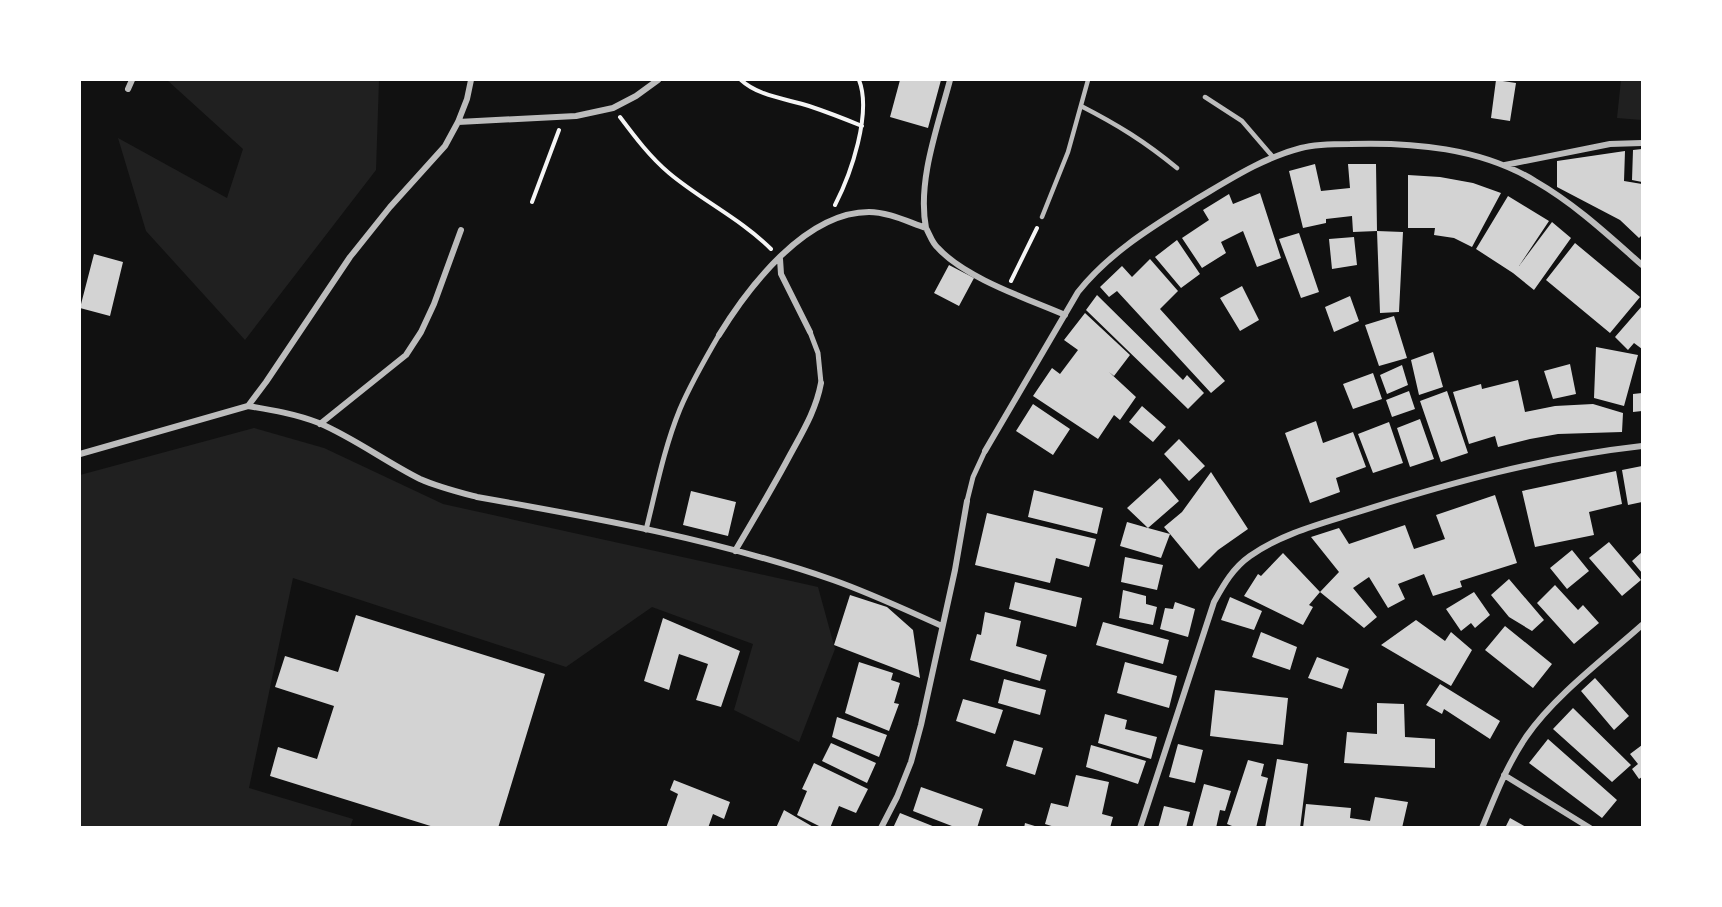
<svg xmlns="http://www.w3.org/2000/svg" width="1722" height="907" font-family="Cabin,sans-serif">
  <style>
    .green { fill: #202020 }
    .building { fill: #d3d3d3 }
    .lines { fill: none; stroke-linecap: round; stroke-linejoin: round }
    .path { stroke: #f5f5f5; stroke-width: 4 }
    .service { stroke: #bcbcbc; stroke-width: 4.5 }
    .pedestrian { stroke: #bcbcbc; stroke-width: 5 }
    .minor { stroke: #bcbcbc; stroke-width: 6 }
  </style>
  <rect width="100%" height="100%" fill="#111"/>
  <path class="green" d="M167 80H379L376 170 245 340 146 231 118 138 227 198 243 149Z
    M1621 80H1642V120L1617 118Z
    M254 428 324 448 443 504 818 587 835 649 799 742 734 710 753 644 652 607 566 667 293 578 249 788 353 819 350 827H80V475Z"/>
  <path class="building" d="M900 80H941L928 128 890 117Z
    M1496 80 1516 83 1510 121 1491 118Z
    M1642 149V182L1632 180 1633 150Z
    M1625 151 1624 181 1642 184V235L1639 238 1620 220 1557 187V161Z
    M1315 164 1321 191 1350 188 1348 164H1376L1377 231 1353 232 1352 216 1326 219V223L1303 228 1289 171Z
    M1408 175 1440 177 1473 183 1501 193 1472 247 1454 238 1434 235 1435 228H1408Z
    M1260 193 1281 258 1257 267 1243 231 1221 242 1226 253 1202 268 1182 238 1209 220 1203 210 1229 194 1233 204Z
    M1508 196 1549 221 1519 266 1552 222 1571 238 1534 290 1513 273 1476 249Z
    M1377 231 1403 232 1399 312 1380 313Z
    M1299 233 1319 292 1301 298 1279 239Z
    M1354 237 1357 265 1332 269 1329 239Z
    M1177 240 1200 274 1181 288 1155 257Z
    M1575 243 1640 297 1610 333 1546 280Z
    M94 254 123 262 110 316 80 308Z
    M1150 259 1178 291 1160 309 1225 381 1211 393 1117 291 1109 297 1100 287 1122 266 1132 277Z
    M949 265 974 278 959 306 934 293Z
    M1242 286 1259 320 1240 331 1220 298Z
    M1097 295 1183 380 1187 375 1204 393 1188 409 1086 310Z
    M1350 296 1359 321 1334 332 1325 307Z
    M1642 306V349L1634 343 1628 350 1615 337Z
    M1085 313 1130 355 1114 376 1109 372 1136 397 1120 420 1114 415 1098 439 1033 396 1052 368 1060 374 1078 350 1064 340Z
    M1394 316 1407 358 1379 366 1365 325Z
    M1596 347 1638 355 1624 406 1594 398Z
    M1433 352 1443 387 1419 395 1411 360Z
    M1570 364 1576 394 1553 399 1544 371Z
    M1402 365 1408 385 1387 394 1380 375Z
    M1373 373 1382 399 1353 409 1343 384Z
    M1518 380 1525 412 1555 406 1593 404 1623 413 1622 432 1558 434 1530 439 1498 447 1495 436 1469 444 1453 392 1481 384 1482 389Z
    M1409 391 1415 409 1392 417 1386 400Z
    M1447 391 1468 453 1441 462 1420 401Z
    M1642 393V411L1633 412V394Z
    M1033 404 1070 429 1053 455 1016 431Z
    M1142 406 1166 427 1153 442 1129 422Z
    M1420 419 1434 459 1410 467 1397 428Z
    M1316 421 1323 443 1353 432 1366 467 1336 478 1340 492 1310 503 1285 433Z
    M1389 422 1403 463 1373 473 1358 434Z
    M1179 439 1205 466 1189 481 1164 454Z
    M1642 466V502L1628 505 1622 470Z
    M1616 471 1622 504 1589 512 1594 535 1535 547 1522 491Z
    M1211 472 1248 529 1218 550 1199 569 1170 534 1161 558 1120 546 1127 522 1148 528 1127 508 1160 478 1179 501 1148 528 1170 534 1164 527 1182 512Z
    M1034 490 1103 508 1097 534 1028 517Z
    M691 491 736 502 728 536 683 525Z
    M1495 495 1517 563 1460 581 1462 587 1433 596 1424 574 1398 584 1405 599 1388 608 1369 577 1353 588 1377 617 1364 628 1320 592 1339 572 1311 537 1339 528 1349 544 1405 525 1414 549 1445 539 1436 515Z
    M987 513 1096 539 1089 567 1056 558 1050 583 975 565Z
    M1609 542 1641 580 1622 596 1589 558Z
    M1572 550 1589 571 1567 589 1550 568Z
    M1642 552V573L1632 561Z
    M1283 553 1320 592 1309 605 1313 607 1303 625 1244 596 1258 574 1261 576Z
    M1125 557 1163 565 1157 590 1121 582Z
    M1509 579 1544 620 1532 631 1509 617 1491 595Z
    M1015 582 1082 598 1076 627 1009 609Z
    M1555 585 1578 610 1583 605 1599 623 1574 644 1537 603Z
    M1123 590 1146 596V604L1157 607 1153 625 1119 618Z
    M1474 592 1490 615 1475 628 1471 623 1461 631 1446 609Z
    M850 595 887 607 913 630 920 678 834 645Z
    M1230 597 1262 611 1254 630 1221 620Z
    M1175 602 1195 609 1188 637 1160 629 1165 608 1173 609Z
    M985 612 1021 621 1016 646 1047 655 1040 681 970 660 977 634 981 635Z
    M356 615 545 674 498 828H437L270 776 278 747 317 759 334 706 275 687 285 656 338 672Z
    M663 618 740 651 721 707 696 700 708 664 679 654 669 690 644 681Z
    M1416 620 1445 641 1451 632 1472 650 1451 686 1381 645Z
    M1103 622 1169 640 1163 664 1096 645Z
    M1505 626 1552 664 1533 688 1485 650Z
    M1261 632 1297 647 1290 670 1252 657Z
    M1317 657 1349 669 1342 689 1308 678Z
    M859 662 893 673 891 680 900 683 894 703 899 704 889 731 845 713Z
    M1125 662 1177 676 1169 708 1117 693Z
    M1595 678 1629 716 1614 730 1581 691Z
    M1004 679 1046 690 1040 715 998 703Z
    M1440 684 1500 721 1490 739 1444 709 1442 714 1426 705Z
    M1215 690 1288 698 1283 745 1210 736Z
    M963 699 1003 710 995 734 956 721Z
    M1377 703 1404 704 1405 737 1435 739V768L1344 763 1347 732 1377 734Z
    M1573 708 1631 765 1612 782 1553 729Z
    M1105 714 1127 720 1125 729 1157 737 1151 759 1098 743Z
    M837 717 887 735 879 757 832 737Z
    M1548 739 1617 800 1602 818 1529 763Z
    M1014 740 1043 748 1035 775 1006 766Z
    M831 743 876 763 867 783 822 761Z
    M1178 744 1203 750 1195 783 1169 777Z
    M1091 745 1146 761 1138 784 1086 767Z
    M1642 745V777L1639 779 1632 769 1638 764 1630 754Z
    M1277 759 1308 764 1300 828H1265Z
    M1248 760 1264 764 1261 776 1268 778 1256 828H1237L1227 824Z
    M814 763 868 789 856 813 839 806 830 828H823L797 815 807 791 802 789Z
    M1076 775 1109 782 1102 814 1113 817 1110 828H1058L1045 824 1051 803 1068 807Z
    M674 780 730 802 724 819 713 814 708 828H666L678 794 670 790Z
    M1204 784 1231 791 1225 811 1220 810 1216 828H1192Z
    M921 787 983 809 977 828H957L913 811Z
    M1375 797 1408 802 1402 828H1303L1306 804 1351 808 1350 818 1370 821Z
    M1164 806 1190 812 1186 828H1158Z
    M784 810 815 828H776Z
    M900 813 935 827V828H893Z
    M1510 818 1528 828H1505Z
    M1025 823 1038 827V828H1024Z"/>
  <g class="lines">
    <path class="path" d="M741 80C758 96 787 99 809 106 827 112 845 119 862 126
      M620 117C635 137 650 157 669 173 701 200 741 219 771 249
      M532 202 559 130
      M835 205C851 174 872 113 859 80
      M1011 281 1037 228"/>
    <path class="service" d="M1205 97 1242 121 1273 157
      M1081 106C1118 125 1144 141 1177 168
      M1042 217 1068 152 1088 80"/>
    <path class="pedestrian" d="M810 332 818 353 821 383
      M967 501 973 477 985 451
      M646 530C656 490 664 448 680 409 691 383 705 359 719 335"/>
    <path class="minor" d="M128 89 132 80
      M458 122 576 116 613 108 636 96 658 80
      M1505 165 1610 144 1642 143
      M926 228C917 181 938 126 950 80
      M780 259 781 274 810 332
      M719 335C749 286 806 212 869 212 888 212 908 222 926 228 930 235 932 243 938 248 965 278 1028 299 1065 315
      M248 406 266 382 350 257 390 207 445 146 458 122 467 99 471 80
      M320 424 406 355 421 332 434 304 461 230
      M985 451 1078 292C1110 252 1152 227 1195 200 1229 180 1262 158 1301 148 1316 144 1334 144 1350 144 1413 142 1481 148 1535 181 1575 204 1608 235 1642 265
      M80 454 248 406C272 410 296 414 319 423 354 438 386 462 420 479 438 487 458 492 477 497 596 518 718 540 833 580 870 593 906 610 942 626
      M735 551C754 519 773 487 790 455 803 431 816 410 821 383
      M1504 775 1590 828
      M881 828 897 797 911 762 921 725 955 570 967 501
      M1140 828 1214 602C1224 584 1233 568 1250 556 1281 534 1320 524 1355 513 1449 483 1544 457 1642 446
      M1482 828C1495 796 1507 765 1526 737 1554 696 1605 658 1642 625"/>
  </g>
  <rect width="1722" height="907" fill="none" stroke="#ffffff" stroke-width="162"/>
</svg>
